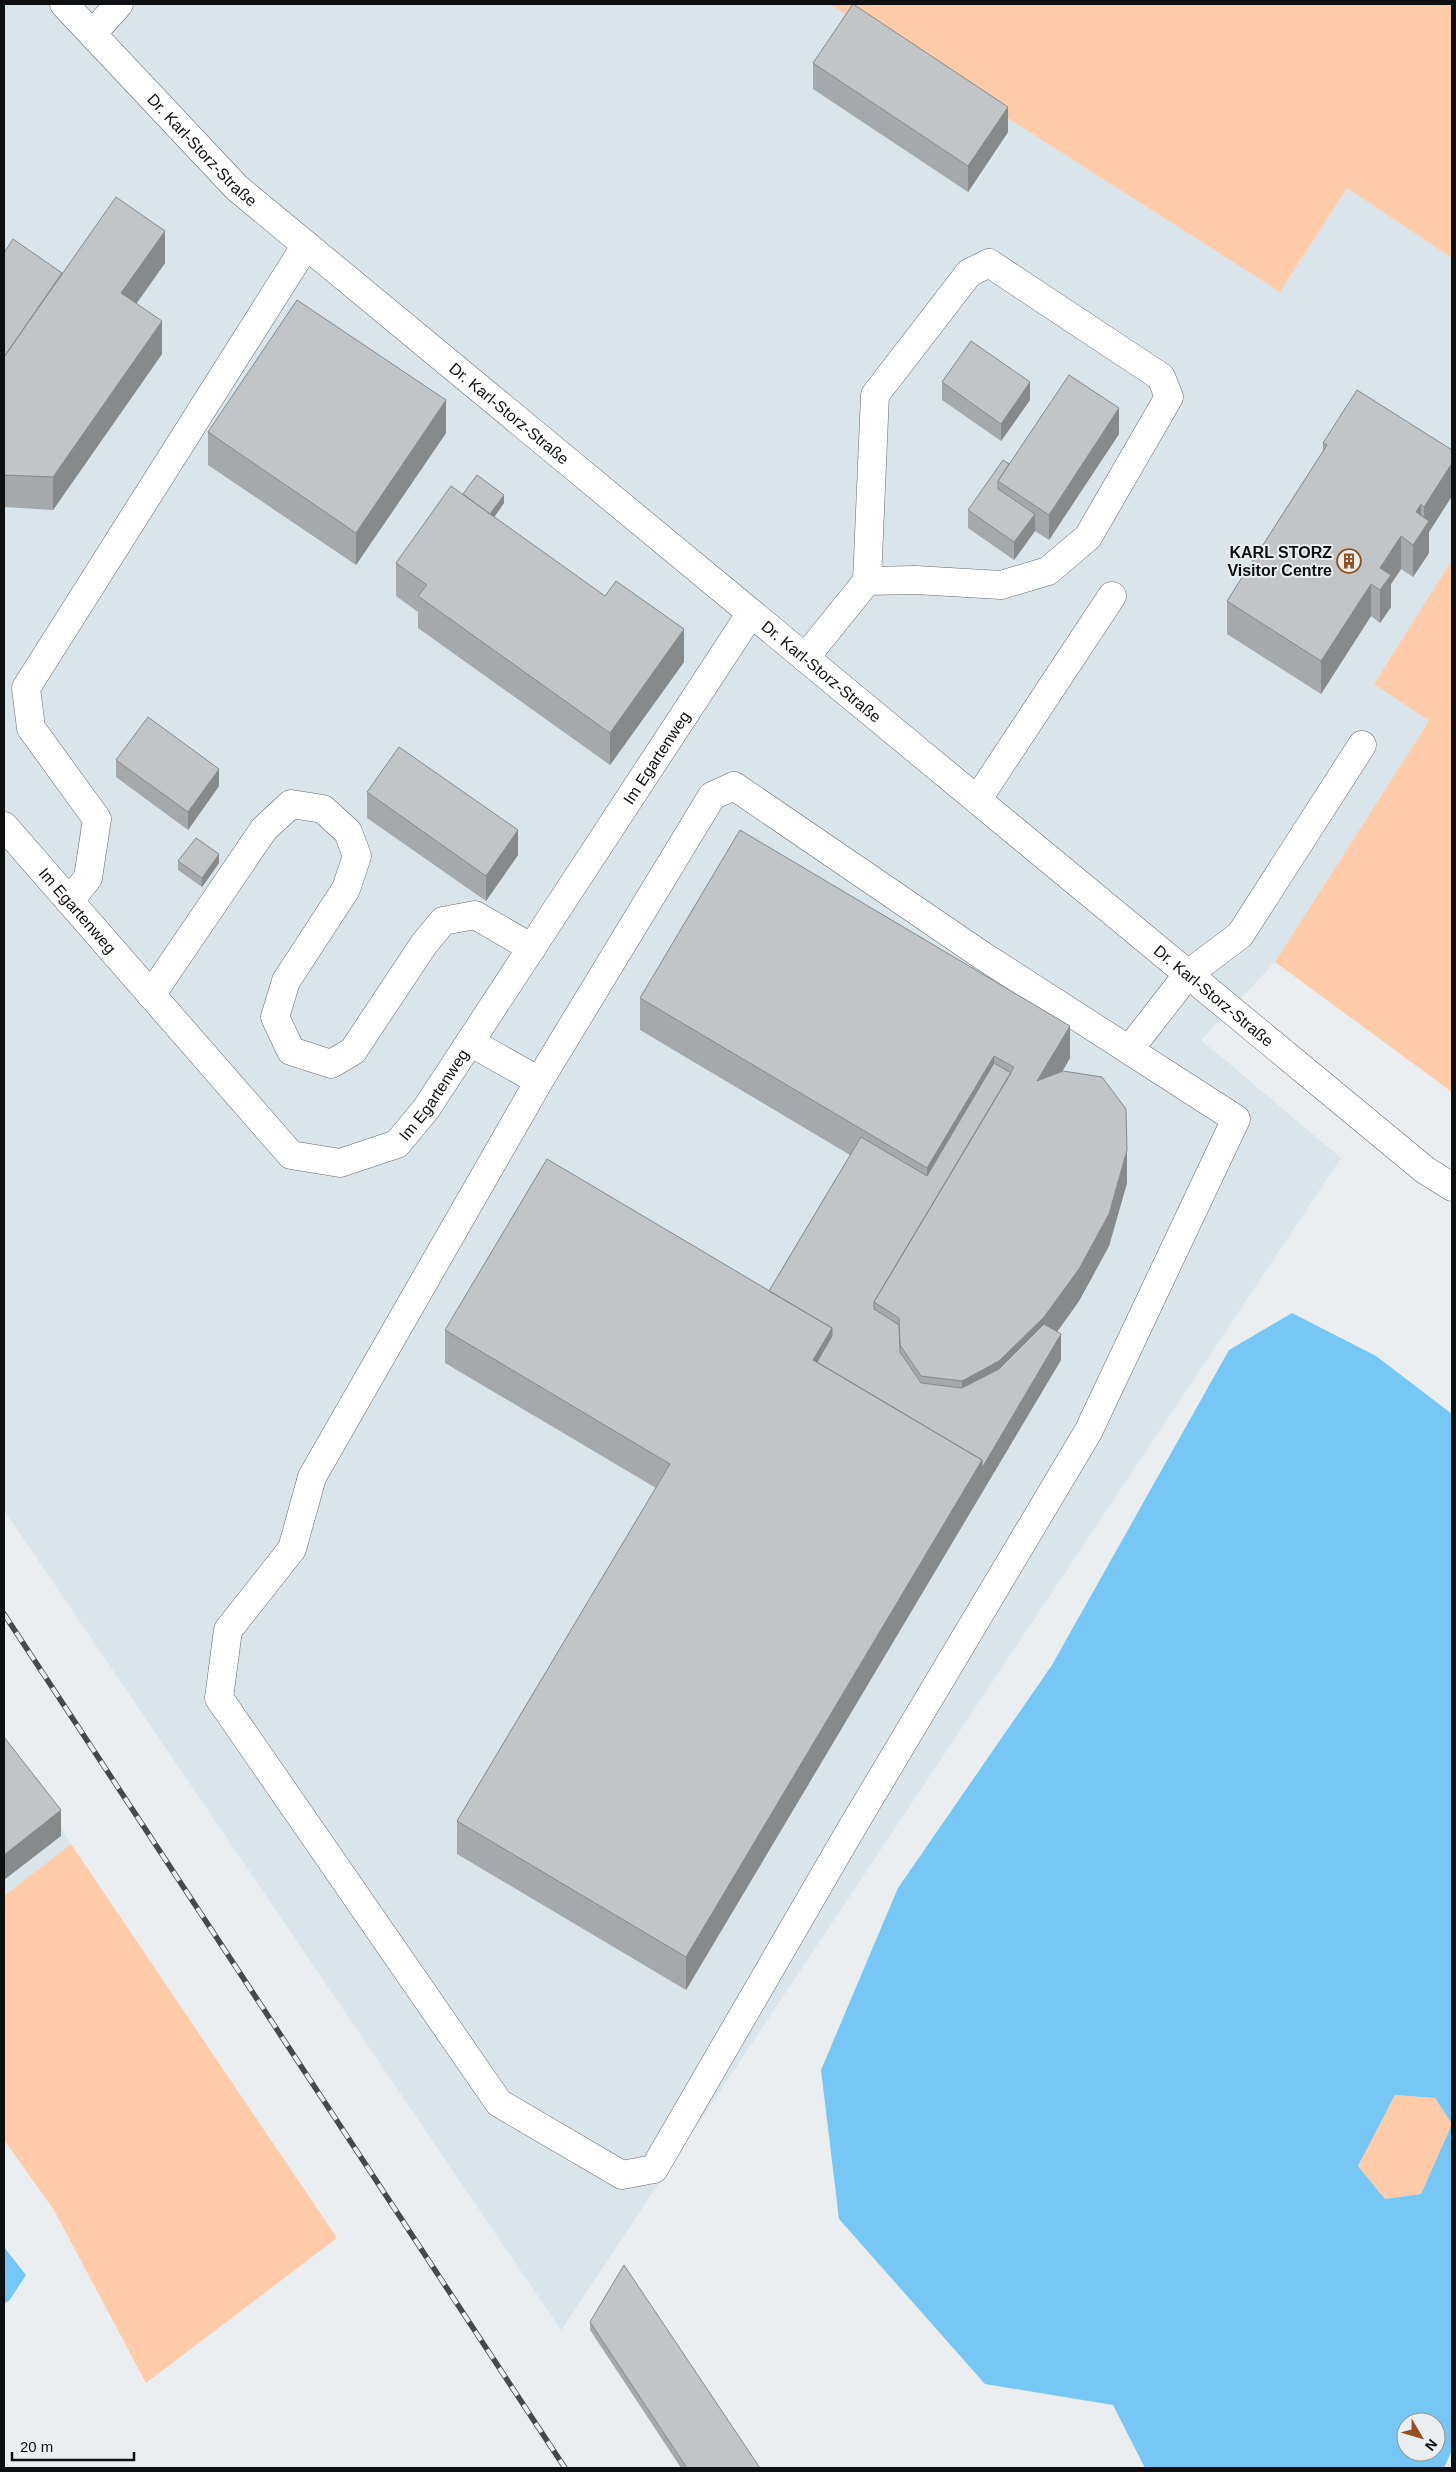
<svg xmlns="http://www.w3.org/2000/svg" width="1456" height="2472" font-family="Helvetica,sans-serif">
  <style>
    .built { fill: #d9e4eb }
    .green { fill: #ffcba8 }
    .water { fill: #76c7f4; fill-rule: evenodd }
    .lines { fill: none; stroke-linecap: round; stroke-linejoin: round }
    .minor-casing { stroke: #676a6c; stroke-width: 29 }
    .minor { stroke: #fff; stroke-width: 28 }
    .rail-casing { stroke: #47484a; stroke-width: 5.5 }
    .rail { stroke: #eaeef0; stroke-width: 4; stroke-dasharray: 11; stroke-linecap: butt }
    .wall { fill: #a6a9ab }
    .shaded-wall { fill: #878a8b }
    .building { fill: #c1c5c7; stroke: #878a8b }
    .labels { text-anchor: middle; stroke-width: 4; stroke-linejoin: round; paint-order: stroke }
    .street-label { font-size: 16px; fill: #0e0f10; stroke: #eaeef0 }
    .poi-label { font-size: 16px; font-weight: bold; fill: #0e0f10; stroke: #eaeef0; text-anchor: end }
  </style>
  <rect width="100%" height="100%" fill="#eaeef0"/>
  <path class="built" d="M4 4H829L1280 292 1347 188 1452 258V560L1374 684 1429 721 1275 962 1201 1040 1341 1158 561 2330 4 1510Z
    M4 1737 71 1844 4 1896Z"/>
  <path class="green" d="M829 4H1452V258L1347 188 1280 292Z
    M1452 560V1092L1275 962 1429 721 1374 684Z
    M71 1844 337 2238 146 2383 54 2210 4 2140V1896Z
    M1395 2095 1435 2098 1452 2124 1421 2194 1385 2199 1358 2166Z"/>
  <path class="water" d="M1292 1313 1376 1356 1452 1414V2124L1435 2098 1395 2095 1358 2166 1385 2199 1421 2194 1452 2124V2450L1444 2468H1145L1113 2405 985 2384 839 2219 821 2070 898 1888 1052 1665 1229 1350ZM1406 2422H1436V2452H1406Z
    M4 2247 26 2275 9 2301 4 2303Z"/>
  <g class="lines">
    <g class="minor-casing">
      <g id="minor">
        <path id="s1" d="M64 4 237 188 1425 1170 1452 1187"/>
        <path d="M93 33 119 4"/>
        <path d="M805 658 867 581 915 580 1001 585 1048 571 1088 537 1169 397 1161 377 989 263 969 273 875 395 867 581"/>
        <path d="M977 800 1112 596"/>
        <path id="s2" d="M4 826 291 1155 340 1163 397 1144 426 1109 751 613"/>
        <path d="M69 901 88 878 97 819 31 728 26 688 306 245"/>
        <path d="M151 995 264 829 291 804 323 809 348 832 357 856 346 889 286 981 275 1017 291 1051 331 1064 353 1051 424 944 443 921 475 915 532 948"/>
        <path d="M470 1042 539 1081 312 1477 292 1549 228 1630 219 1698 499 2103 622 2175 654 2169 850 1831 1088 1432 1236 1119 980 954 734 786 712 796 539 1081"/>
        <path d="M1129 1050 1188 974 1240 935 1362 745"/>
      </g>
    </g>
    <use href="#minor" class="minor"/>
    <g class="rail-casing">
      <path id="rail" d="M4 1614 565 2468"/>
    </g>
    <use href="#rail" class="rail"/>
  </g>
  <path class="wall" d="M813 63 1008 132 968 192 813 89Z
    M4 253 62 273 165 263 137 303 162 354 53 510 4 507Z
    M942 382 1030 400 1001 441 942 400Z
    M208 432 446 433 356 565 208 465Z
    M1119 434 1049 540 1035 531 1014 560 968 528V510L1009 464Z
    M1323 443 1452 450V496L1429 532V553L1413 577 1401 569 1391 584V607L1380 623 1371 616 1321 694 1227 634V601L1323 451Z
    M463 494 504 503 494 517 684 662 610 765 418 628V612L396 596V563Z
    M116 760 219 786 188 830 116 777Z
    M367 792 518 855 486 901 367 818Z
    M178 861 219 863 202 887 178 870Z
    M640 998 1070 1058 1062 1072 1127 1183 1109 1246 1079 1301 1057 1332 1061 1360 686 1990 457 1854V1821L656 1488 445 1363V1330L769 1291 850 1155 640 1030Z
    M590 2322 760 2468H681L590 2330Z"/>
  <path class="shaded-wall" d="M1008 107V132L968 192V166Z
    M165 231V263L121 325V293Z
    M162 321V354L53 510V477Z
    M1030 382V400L1001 441V424Z
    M446 400V433L356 565V533Z
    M1119 408V434L1049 540V515Z
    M1452 463V496L1429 532V553L1413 577V545L1416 512 1421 504V532L1424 528V507Z
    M504 495V503L479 539V530Z
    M1035 514V531L1014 560V542Z
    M1401 536V569L1391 584V607L1380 623V568Z
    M1371 584V616L1321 694V661Z
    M684 629V662L610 765V733Z
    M219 769V786L188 830V812Z
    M518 830V855L486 901V876Z
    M219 854V863L202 887V878Z
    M1070 1026V1058L1037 1114V1081Z
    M994 1056V1088L927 1201V1168Z
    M1127 1150V1183L1109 1246 1079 1301 1044 1350 962 1413V1381Z
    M832 1328V1361L813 1367V1360Z
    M1061 1334V1360L686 1990V1957L982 1460Z
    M61 1810V1836L4 1880V1855Z"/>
  <path class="building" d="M853 4 1008 107 968 166 813 63Z
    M116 197 165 231 121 293 162 321 53 477 4 475V357Z
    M13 239 62 273 4 357V253Z
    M297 300 446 400 356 533 208 432Z
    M971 341 1030 382 1001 424 942 382Z
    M1069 375 1119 408 1049 515 998 481Z
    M1357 390 1452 450V463L1424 507 1421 504 1416 512 1429 521 1413 545 1401 536 1380 568 1391 575 1380 590 1371 584 1321 661 1227 601 1327 445 1323 443Z
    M1003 460 1009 464 998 481V489L1035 514 1014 542 968 510Z
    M477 475 504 495 490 514 463 494Z
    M451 486 605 596 616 581 684 629 610 733 418 596 427 585 396 563Z
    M148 717 219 769 188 812 116 760Z
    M399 747 518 830 486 876 367 792Z
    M740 830 1070 1026 1037 1081 1063 1071 1102 1077 1126 1109 1127 1150 1109 1214 1079 1269 1044 1317 999 1361 962 1381 921 1376 900 1345 899 1318 874 1302 1014 1067 994 1056 927 1168 640 998Z
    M196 838 219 854 202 878 178 861Z
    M994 1063 1011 1073 874 1302V1309L899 1325 900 1352 921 1383 962 1388 999 1369 1044 1324 1061 1334 982 1468V1460L817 1362 832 1336V1328L769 1291 861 1137 927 1176Z
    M547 1159 832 1328 813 1360 982 1460 686 1957 457 1821 670 1464 445 1330Z
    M4 1737 61 1810 4 1855Z
    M624 2265 760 2468H687L590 2322Z"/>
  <defs>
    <g id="building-ring" transform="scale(1.25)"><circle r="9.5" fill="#eaeef0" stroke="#92511e" stroke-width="1.5"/><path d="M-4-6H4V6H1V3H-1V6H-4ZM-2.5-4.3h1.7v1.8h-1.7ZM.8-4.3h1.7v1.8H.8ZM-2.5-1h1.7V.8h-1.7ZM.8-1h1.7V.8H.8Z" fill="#92511e"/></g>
  </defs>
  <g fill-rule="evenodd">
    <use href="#building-ring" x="1349" y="561"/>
  </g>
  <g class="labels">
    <g class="street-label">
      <text dy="6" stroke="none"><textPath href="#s1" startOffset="201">Dr. Karl-Storz-Straße</textPath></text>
      <text dy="6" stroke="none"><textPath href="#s1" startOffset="606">Dr. Karl-Storz-Straße</textPath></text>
      <text dy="6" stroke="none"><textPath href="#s1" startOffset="1011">Dr. Karl-Storz-Straße</textPath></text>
      <text dy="6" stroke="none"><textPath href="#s2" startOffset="1012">Im Egartenweg</textPath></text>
      <text dy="6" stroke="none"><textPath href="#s2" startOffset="112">Im Egartenweg</textPath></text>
      <text dy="6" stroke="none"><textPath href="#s1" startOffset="1520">Dr. Karl-Storz-Straße</textPath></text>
      <text dy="6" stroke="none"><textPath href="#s2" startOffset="608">Im Egartenweg</textPath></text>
    </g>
    <g class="poi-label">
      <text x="1332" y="558">KARL STORZ<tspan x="1332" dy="18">Visitor Centre</tspan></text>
    </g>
  </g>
  <rect width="1456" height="2472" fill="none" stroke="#0e0f10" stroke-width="10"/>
  <g transform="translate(1421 2437) rotate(128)"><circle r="24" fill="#eaeef0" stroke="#929596"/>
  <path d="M0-4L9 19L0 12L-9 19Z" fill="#92511e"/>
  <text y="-8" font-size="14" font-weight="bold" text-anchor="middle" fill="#0e0f10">N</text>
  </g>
  <path d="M12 2452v8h122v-8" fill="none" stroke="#0e0f10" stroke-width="2.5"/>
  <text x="20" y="2452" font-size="15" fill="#0e0f10" stroke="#eaeef0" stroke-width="4" paint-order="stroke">20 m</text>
</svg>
